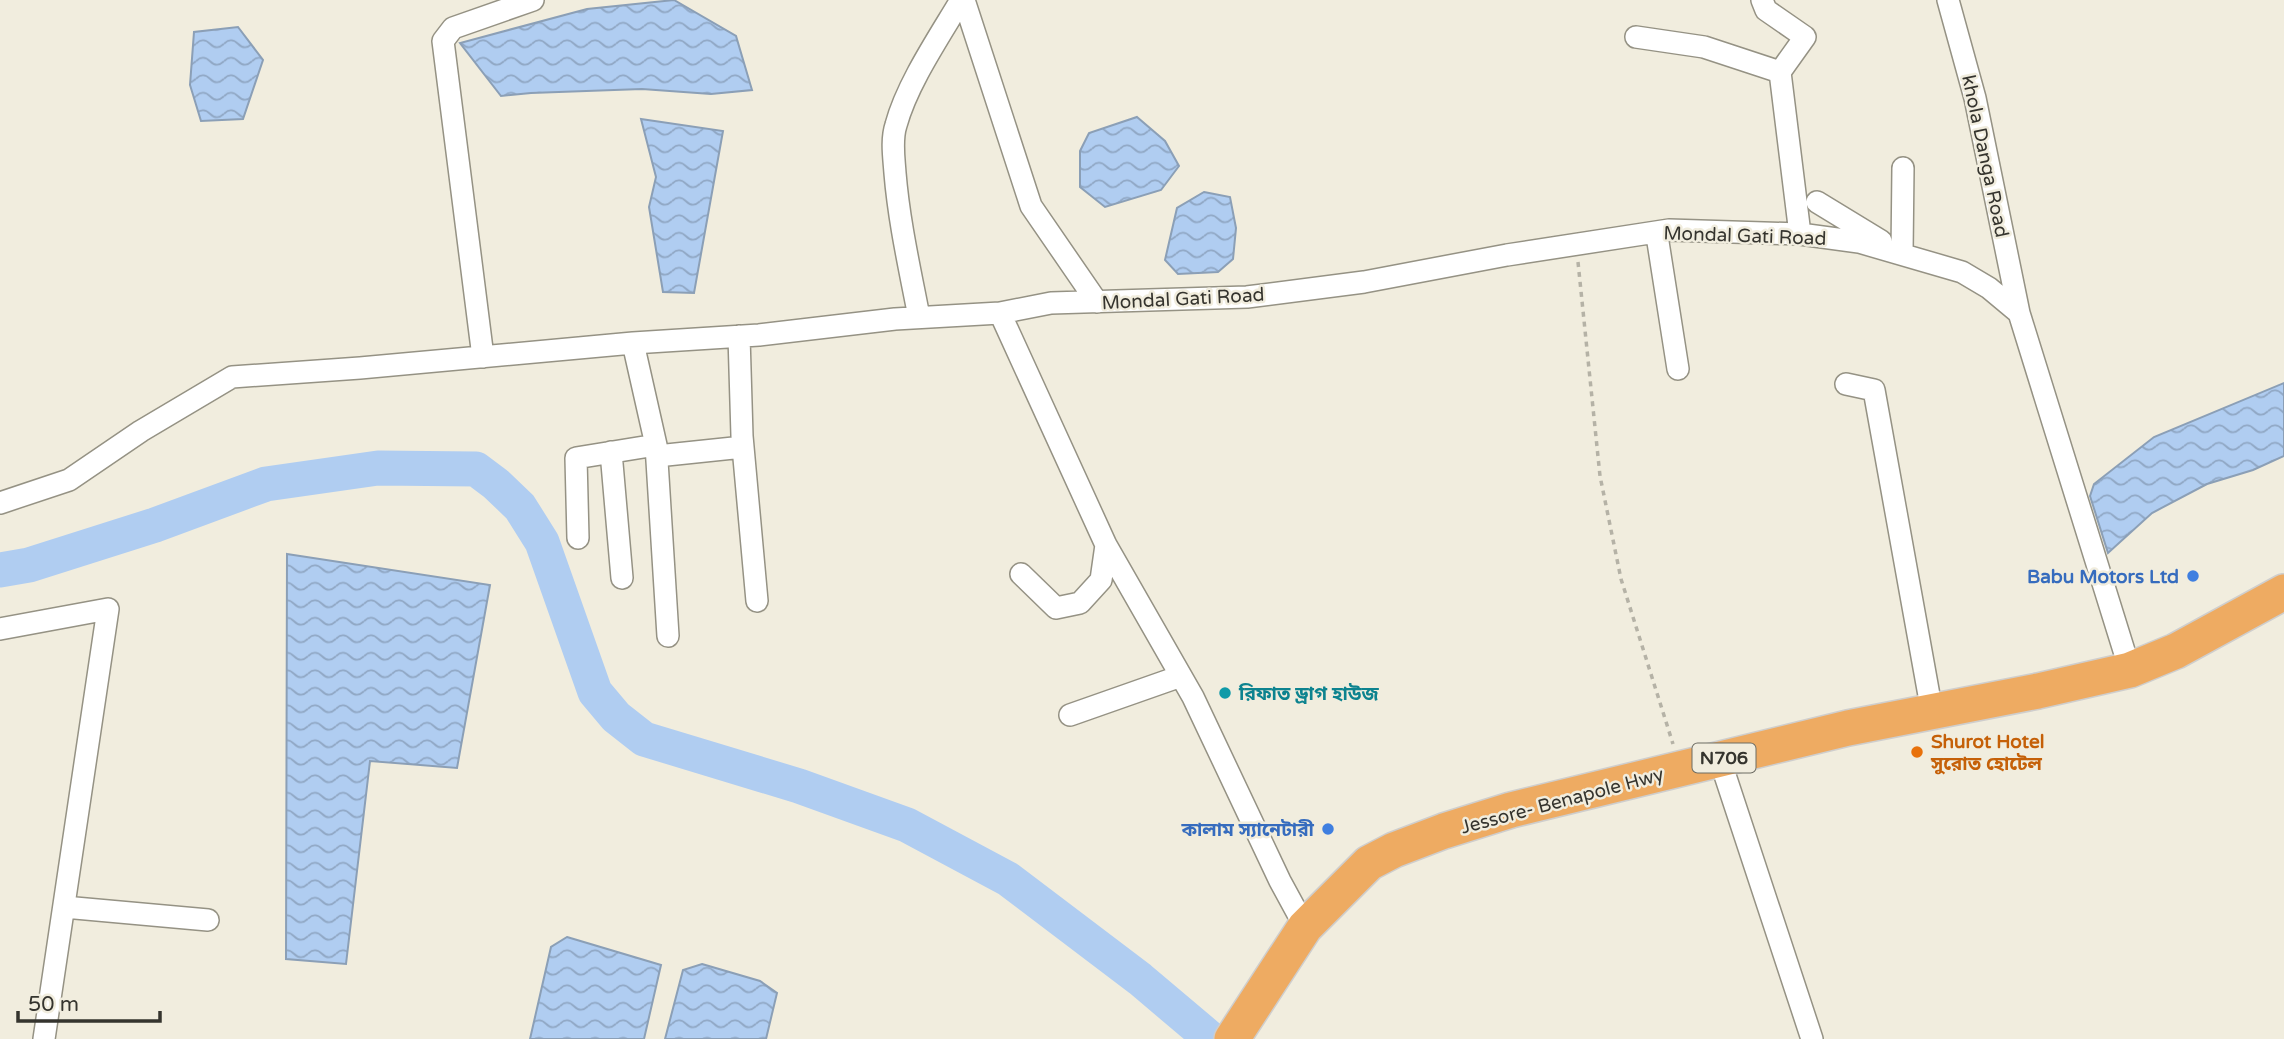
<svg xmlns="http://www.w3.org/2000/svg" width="2284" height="1039" font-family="'Varela Round','Noto Sans Bengali',sans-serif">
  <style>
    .water { fill: url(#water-waves); stroke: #8b9fb6; stroke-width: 2 }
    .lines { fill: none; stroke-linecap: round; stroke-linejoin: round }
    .river { stroke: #b0cdf1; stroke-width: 35 }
    .minor-casing { stroke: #959284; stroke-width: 24 }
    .trunk-casing { stroke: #cfcecd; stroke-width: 38 }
    .path { stroke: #b5b2a6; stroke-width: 3.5; stroke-dasharray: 5 5; stroke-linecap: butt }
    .minor { stroke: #fff; stroke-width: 21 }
    .trunk { stroke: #eeab62; stroke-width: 35 }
    .shop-dot { fill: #3f7fe0; stroke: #f1edde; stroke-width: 2.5 }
    .culture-dot { fill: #0f9aa8; stroke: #f1edde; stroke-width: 2.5 }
    .food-dot { fill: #e8710a; stroke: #f1edde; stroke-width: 2.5 }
    .labels { text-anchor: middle; stroke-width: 5; stroke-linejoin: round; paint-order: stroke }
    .shield { fill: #f1edde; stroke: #6d6c63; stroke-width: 2 }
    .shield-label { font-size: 18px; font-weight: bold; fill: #35342e }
    .street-label { font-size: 19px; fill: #35342e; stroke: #f1edde }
    .shop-label { font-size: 19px; font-weight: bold; fill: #366cbe; stroke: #f1edde; text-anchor: end }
    .culture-label { font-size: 19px; font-weight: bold; fill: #0d838f; stroke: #f1edde; text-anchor: start }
    .food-label { font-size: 19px; font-weight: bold; fill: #c56008; stroke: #f1edde; text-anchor: start }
  </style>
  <defs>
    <pattern id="water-waves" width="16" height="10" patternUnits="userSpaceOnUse" patternTransform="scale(1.75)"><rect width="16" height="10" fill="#b0cdf1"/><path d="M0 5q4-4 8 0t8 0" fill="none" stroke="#90a7c4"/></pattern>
  </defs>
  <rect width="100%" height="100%" fill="#f1edde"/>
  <path class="water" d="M674 0 736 36 752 90 711 94 642 89 531 93 501 96 460 43 587 9Z
    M238 27 263 60 243 119 201 121 190 85 194 32Z
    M1137 117 1165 141 1179 166 1161 190 1105 207 1080 187V151L1089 133Z
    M641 119 723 131 694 293 663 292 649 207 656 177Z
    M1204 192 1230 197 1236 228 1233 259 1218 272 1178 274 1165 260 1177 208Z
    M2284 383V456L2253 470 2207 484 2152 513 2108 553 2090 496 2094 484 2154 437Z
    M287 554 490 585 457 768 370 761 346 964 286 959Z
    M567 937 661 965 644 1039H530L551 947Z
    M702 964 760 981 777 993 766 1039H665L683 970Z"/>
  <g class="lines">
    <path class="river" d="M0 570 29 565 155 525 266 484 378 468 476 469 496 484 520 507 542 542 595 692 616 717 644 739 799 786 907 825 1008 879 1140 979 1211 1039"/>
    <g class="minor-casing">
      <path id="minor" d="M964 0 1031 206 1097 302
        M1948 0 1975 98 2019 313 2130 670
        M1636 37 1704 47 1780 72 1805 37 1766 10 1762 0
        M1780 72 1800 234
        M1817 202 1881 241
        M1658 242 1678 369
        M1902 253 1903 168
        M1000 313 1106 545 1193 697 1280 881 1305 927
        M919 317C910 270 899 222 895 173 894 158 891 140 896 125 907 84 939 37 961 0
        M739 336 742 436 757 601
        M633 343 656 445 668 636
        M483 357 443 41 453 28 533 0
        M1846 384 1874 390 1932 712
        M611 452 622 578
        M657 456 743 447
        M0 503 69 480 141 431 232 377 360 368 633 343 759 335 895 319 1000 313 1051 303 1247 297 1364 282 1507 255 1669 230 1800 234 1859 242 1962 272 1989 288 2019 313
        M578 538 576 458 656 445
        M1021 574 1056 608 1080 603 1101 580 1106 545
        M0 629 108 609 44 1039
        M1070 715 1181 676
        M1720 760 1812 1039
        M64 907 208 920"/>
    </g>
    <g class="trunk-casing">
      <path id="trunk" d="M1232 1039 1305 927 1369 863 1394 850 1444 831 1511 810 1848 728 2038 691 2130 670 2176 651 2284 592"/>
    </g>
    <path class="path" d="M1578 262 1600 476 1621 579 1673 744"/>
    <use href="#minor" class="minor"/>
    <use href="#trunk" class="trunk"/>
  </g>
  <g class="shop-dot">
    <circle cx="2193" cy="576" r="7"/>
    <circle cx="1328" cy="829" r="7"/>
  </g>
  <circle class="culture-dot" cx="1225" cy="693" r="7"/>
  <circle class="food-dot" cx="1917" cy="752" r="7"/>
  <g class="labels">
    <rect class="shield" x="1692.5" y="743.5" width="63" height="29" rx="5"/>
    <g class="shield-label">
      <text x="1724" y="764">N706</text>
    </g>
    <g class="street-label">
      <text transform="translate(1986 156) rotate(78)" y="7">khola Danga Road</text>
      <text transform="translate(1745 235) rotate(2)" y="7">Mondal Gati Road</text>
      <text transform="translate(1183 298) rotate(-3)" y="7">Mondal Gati Road</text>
      <text transform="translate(1562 800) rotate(-15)" y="7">Jessore- Benapole Hwy</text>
    </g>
    <g class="shop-label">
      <text x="2179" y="583">Babu Motors Ltd</text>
      <text x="1314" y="836">কালাম স্যানেটারী</text>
    </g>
    <g class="culture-label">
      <text x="1239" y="700">রিফাত ড্রাগ হাউজ</text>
    </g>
    <g class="food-label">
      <text x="1931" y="748">Shurot Hotel<tspan x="1931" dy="22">সুরোত হোটেল</tspan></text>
    </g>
  </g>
  <path d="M18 1011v10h142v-10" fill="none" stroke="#35342e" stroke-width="3.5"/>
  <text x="28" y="1011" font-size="21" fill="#35342e" stroke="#f1edde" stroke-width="5" paint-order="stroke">50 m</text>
</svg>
